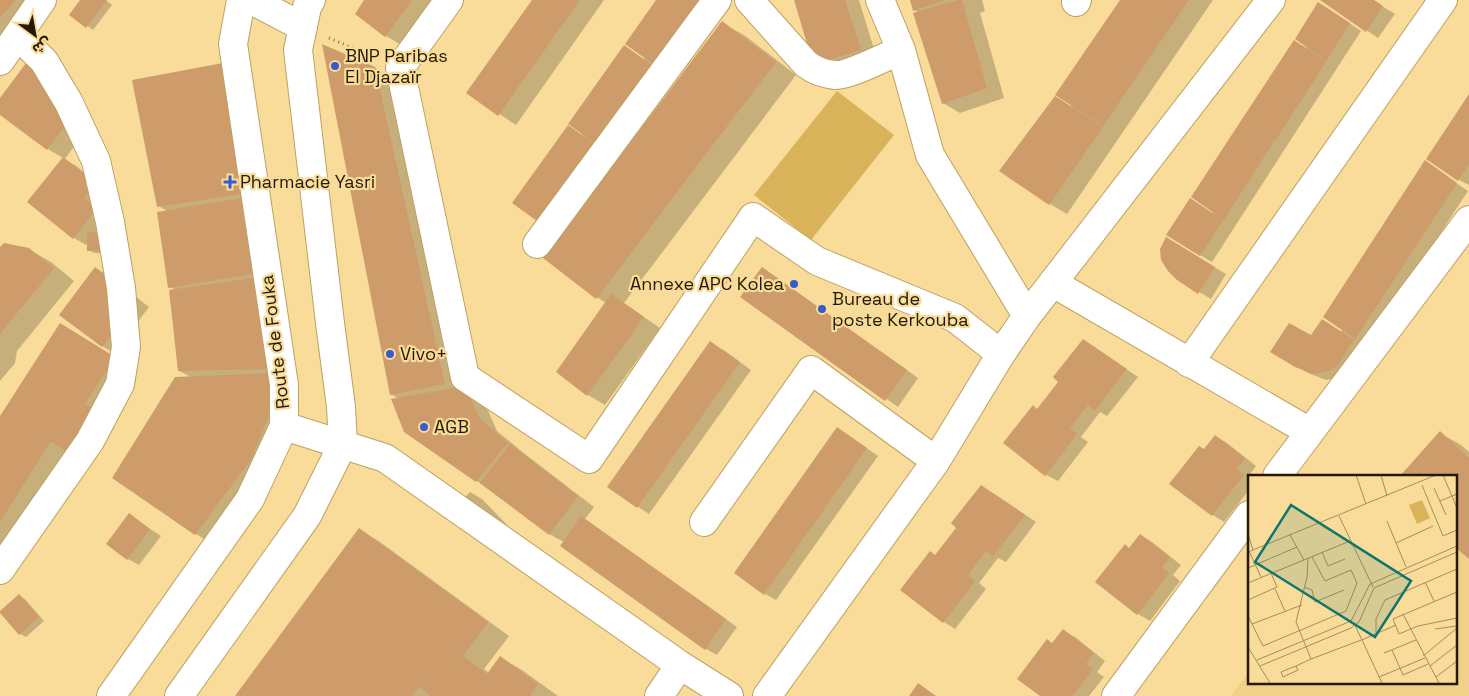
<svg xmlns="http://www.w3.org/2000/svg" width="1469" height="696" font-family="'Space Grotesk','Noto Sans Arabic',sans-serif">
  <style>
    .built { fill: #f1d087 }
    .pitch { fill: #d9b35a }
    .shadow { fill: #0003 }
    .building { fill: #cd9c6a }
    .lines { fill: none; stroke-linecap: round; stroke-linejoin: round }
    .minor-casing { stroke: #bea162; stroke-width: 30 }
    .major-casing { stroke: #bea162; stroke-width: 30 }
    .path { stroke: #867247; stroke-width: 3; stroke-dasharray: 1 4; stroke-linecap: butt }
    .minor { stroke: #fff; stroke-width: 28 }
    .major { stroke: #fff; stroke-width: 28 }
    .poi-dot { fill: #365bcc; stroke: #f9db9a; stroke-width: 2 }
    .labels { text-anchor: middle; stroke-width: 4.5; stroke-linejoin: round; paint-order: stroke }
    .poi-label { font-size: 18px; fill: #251a01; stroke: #f9db9a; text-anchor: start }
    .street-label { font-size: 18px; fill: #251a01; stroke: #f9db9a }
    .inset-road { fill: none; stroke: #a48e5d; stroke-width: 1 }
    .view { fill: #0f766e; fill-opacity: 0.15; stroke: #0f766e; stroke-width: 2.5 }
    .inset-edge { fill: none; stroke: #251a01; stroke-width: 2.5 }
  </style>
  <rect width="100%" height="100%" fill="#f9db9a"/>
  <path class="built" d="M1455 528 1469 539V696H1231L1249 672V682H1455Z"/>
  <path class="pitch" d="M837 91 894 135 811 240 754 195Z"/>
  <path class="shadow" d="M0 0H48L0 54Z
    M82 0H106L112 5 93 30 71 14Z
    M366 0H436L403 46 386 36 356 13Z
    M533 0H604L516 125 468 93Z
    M657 0H728L607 171 609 172 722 23 744 35 796 75 624 303 660 328 605 405 588 395 558 372 606 303 597 297 562 235 568 126 582 135 624 47 644 59Z
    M795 0H859L877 59 832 73Z
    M911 0H982L985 11 980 13 1004 98 960 113 943 103 918 12 914 10Z
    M1122 0H1213L1067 214 1050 204 1071 107Z
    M1322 0H1372L1395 14 1378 38Z
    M1330 10 1361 31 1212 262 1200 255 1213 211 1193 197 1294 41 1307 48Z
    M223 64 294 386 217 547 196 534 191 377 179 371 176 290 170 287 167 211 159 206Z
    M375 68 396 81 482 397 497 431 525 454 594 507 585 519 737 627 717 655 706 649 564 542 549 534 477 481 399 399 391 394Z
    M46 71 83 98 72 114 89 127 64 160 75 165 107 191 108 216 95 233 115 253H94L89 250V241L86 245 74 238 63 158 48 149 0 113V100Z
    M1469 96V185L1459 180Z
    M1426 162 1468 191 1350 372 1341 377 1326 380 1308 373 1272 352 1312 337 1322 320 1341 332Z
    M1166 239 1226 274 1211 299 1178 279Z
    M0 249H28L51 262 74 281 17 351 15 363 0 381Z
    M96 269 107 275 149 307 114 353 102 346Z
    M774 276 918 378 898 407 742 297Z
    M60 324 135 371 0 568V419Z
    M1095 348 1138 377 1107 416 1100 412 1081 437 1088 442 1058 481 1046 475Z
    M722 349 751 370 649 514 608 487Z
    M1440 433 1461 445 1469 452V557L1455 476Z
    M849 436 878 456 776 600 765 594Z
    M1215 436 1227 443 1256 466 1248 477 1249 490 1224 522 1213 515 1205 450Z
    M470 492 482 499 512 530 493 548 452 511Z
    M993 493 1036 522 1006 562 998 558 979 583 986 589 955 629 944 622 935 556 958 528Z
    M129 515 161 536 139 565 128 559Z
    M359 529 380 542 509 636 484 669 489 673 501 658 522 670 558 696H236Z
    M1140 535 1152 542 1181 565 1173 575 1180 581 1150 621 1138 614 1130 549Z
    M19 596 25 599 44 621 26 637 20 634Z
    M1063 631 1075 637 1105 661 1097 672 1104 677 1089 696H1042L1052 644Z"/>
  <path class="building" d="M0 0H16L0 18Z
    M80 0H107L86 28 69 15Z
    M364 0H412L385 37 355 14Z
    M532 0H580L498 116 466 93Z
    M656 0H704L657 67 625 44Z
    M794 0H845L861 50 813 64Z
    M910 0H944L913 11Z
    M958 0H962L987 88 942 104 913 13Z
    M1120 0H1189L1103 126 1055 95Z
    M1320 0H1374L1383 6 1366 32Z
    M1318 2 1350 23 1326 61 1295 39Z
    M722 21 776 62 596 299 543 258Z
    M1294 40 1326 62 1275 141 1244 120 1274 141 1224 220 1191 197Z
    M322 44 375 67 445 384 390 395Z
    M624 45 656 68 600 147 568 124Z
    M29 59 73 116 47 150 0 115V98Z
    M223 63 248 193 157 207 132 80Z
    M1469 94V164L1458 181 1426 159Z
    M1055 96 1103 127 1049 205 999 171Z
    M568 125 600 148 544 226 512 203Z
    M63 157 96 183 84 198 97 208 73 239 27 202Z
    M1425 160 1457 183 1406 261 1388 249 1406 262 1355 339 1323 317Z
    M248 197 259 273 168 288 157 212Z
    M1190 198 1223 220 1200 256 1166 235Z
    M87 232H110V250L87 251Z
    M1166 237 1215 267 1198 294 1177 280 1168 271 1161 260 1160 249Z
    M4 243 29 248 54 268 0 334V247Z
    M95 267 138 299 102 347 59 315Z
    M762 267 907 370 885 401 740 297Z
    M260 277 273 369 178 371 169 290Z
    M611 294 644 317 587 396 556 372Z
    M1322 319 1354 340 1338 365 1329 371 1313 374 1295 367 1270 352 1289 323 1311 335Z
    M60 323 115 357 85 404 92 408 66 451 51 441 0 522V416Z
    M1083 339 1127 369 1095 411 1088 405 1078 418 1070 429 1077 434 1045 476 1003 443 1033 405 1037 409 1058 382 1053 377Z
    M710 341 740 362 637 508 607 487Z
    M273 373 268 418 252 458 195 535 112 478 175 377Z
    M465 386 480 419 508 443 476 482 404 432 391 399Z
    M837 427 867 448 764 595 734 573Z
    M1440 431 1469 458V559L1455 547V476H1400Z
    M1215 435 1245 458 1237 469 1244 475 1212 516 1169 484 1199 446 1204 449Z
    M510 444 578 496 549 535 480 483Z
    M981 485 1025 515 993 556 986 551 976 564 968 576 975 581 943 623 900 590 930 551 935 555 956 528 951 523Z
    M129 513 150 529 127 560 106 544Z
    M581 516 726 619 705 650 560 546Z
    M359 528 488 622 463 656 487 674 500 656 538 684 530 696H431L419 687 412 696H235Z
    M1140 534 1170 557 1162 568 1169 573 1137 615 1095 582 1125 544 1129 548Z
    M19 594 39 617 19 635 0 613V611Z
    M1063 629 1094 653 1086 664 1093 669 1072 696H1040L1017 679 1047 639 1052 643Z
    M918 683 936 696H909Z"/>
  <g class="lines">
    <g class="minor-casing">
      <path id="minor" d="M251 0 303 27
        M449 0 400 68 465 377 589 459 753 217 817 261 955 318 1001 354
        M749 0 806 64C815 71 824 74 835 75 848 76 887 56 901 50
        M880 0 901 50 930 155 1027 316
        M1076 2 1077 0
        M0 61 42 0
        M537 244 717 0
        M1053 283 1310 432
        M1189 363 1443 0
        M284 426 385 458 680 665 729 696
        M1277 476 1469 220
        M704 522 811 370 936 461
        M0 570 90 441 120 384 126 347 121 288 110 222 96 161 69 103 44 61 18 36
        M659 696 680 665
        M767 696 936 461 1001 354 1027 316 1271 0
        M1116 696 1249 515"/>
    </g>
    <g class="major-casing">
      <path id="major" d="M111 696 250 499 284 426V385L233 44 241 0
        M179 696 307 516 343 444 341 407 330 323 298 50 307 7 311 0"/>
    </g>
    <path class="path" d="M329 38 374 57"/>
    <use href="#minor" class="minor"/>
    <use href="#major" class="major"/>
  </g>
  <g class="poi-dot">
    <circle cx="335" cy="66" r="5"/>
    <path d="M227.5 174.5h5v5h5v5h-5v5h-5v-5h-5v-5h5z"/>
    <circle cx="794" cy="284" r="5"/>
    <circle cx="822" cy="309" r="5"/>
    <circle cx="390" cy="354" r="5"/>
    <circle cx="424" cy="427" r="5"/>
  </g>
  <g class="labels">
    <g class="poi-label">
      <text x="345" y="62">BNP Paribas<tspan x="345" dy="21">El Djazaïr</tspan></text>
      <text x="240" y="188">Pharmacie Yasri</text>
      <text x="784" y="290" text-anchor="end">Annexe APC Kolea</text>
      <text x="832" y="305">Bureau de<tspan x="832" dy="21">poste Kerkouba</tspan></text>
      <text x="400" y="360">Vivo+</text>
      <text x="434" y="433">AGB</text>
    </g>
    <g class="street-label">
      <text transform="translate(275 342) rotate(-97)" y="6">Route de Fouka</text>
    </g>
  </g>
  <g transform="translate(1248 475)">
    <rect width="209" height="209" fill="#f9db9a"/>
    <path d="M174 25 182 43 169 49 161 30Z" fill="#d9b35a"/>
    <path class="inset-road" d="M108 0 118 29M133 0 139 21M195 0 209 33M174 10 195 61 209 55M186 13 198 40M192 26 209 19M91 41 125 112M139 46 158 92M0 59 5 75M42 60 56 85M148 68 185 51M1 76 13 102M0 77 188 0M74 77 80 91 97 84M60 84 59 102 48 147 63 184M0 93 49 72M177 107 186 126M0 108 102 66M56 112 64 115 67 127 96 115M27 114 37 136M209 117 145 144 151 159 170 151 209 143M0 125 29 112 23 98M155 139 191 208M0 141 15 171 98 136 109 108 103 95 77 106 64 82M106 148 134 208M4 149 54 130M187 154 209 151M128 159V144L137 125 209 94M0 172 22 208M144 175 155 200 180 189M136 178 168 165M175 181 209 153M9 185 103 146 122 109 209 71M12 191 103 153 111 147 126 113 209 77M48 191 50 195 35 202 33 197 48 191 63 184 116 164 148 150M182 191 209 170M131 202 177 183M188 202 209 186"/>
    <path class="view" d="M43 30 163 106 127 162 7 87Z"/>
    <rect width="209" height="209" class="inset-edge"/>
  </g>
  <g transform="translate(35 35) rotate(148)" stroke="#f9db9a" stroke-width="4" paint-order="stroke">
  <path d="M0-4L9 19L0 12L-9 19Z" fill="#251a01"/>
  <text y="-8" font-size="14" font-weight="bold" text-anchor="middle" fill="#251a01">ش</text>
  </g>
</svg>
